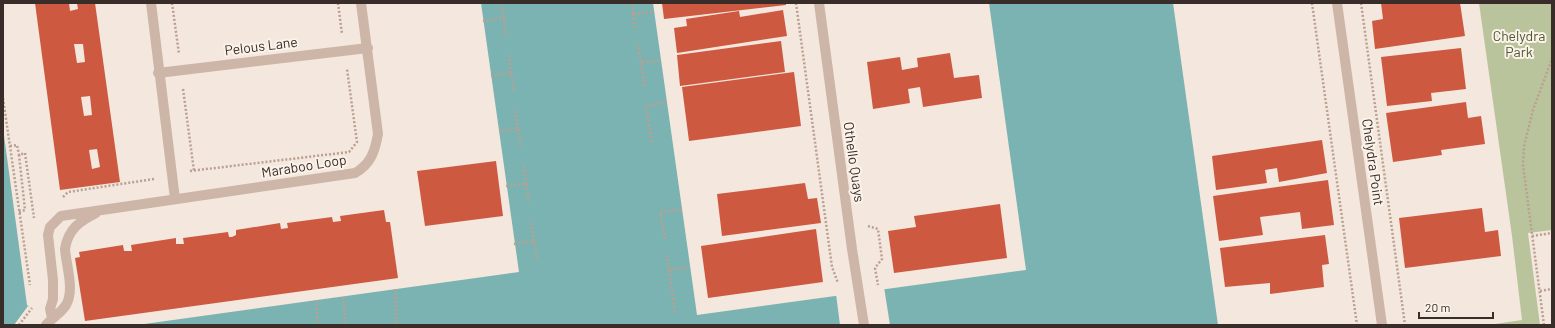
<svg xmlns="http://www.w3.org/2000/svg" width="1555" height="328" font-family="Barlow,sans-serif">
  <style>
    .green { fill: #bac49c }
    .water { fill: #7ab3b1 }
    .pier { fill: #f4e7dd }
    .building { fill: #ce5941; fill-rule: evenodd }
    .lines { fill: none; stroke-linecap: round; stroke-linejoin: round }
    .path { stroke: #b9a092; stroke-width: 2.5; stroke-dasharray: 2 2; stroke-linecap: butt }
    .minor { stroke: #cdb6a8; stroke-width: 10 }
    .labels { text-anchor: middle; stroke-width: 4; stroke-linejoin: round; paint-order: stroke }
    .park-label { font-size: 14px; fill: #4c592a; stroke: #fbf2ea }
    .street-label { font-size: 14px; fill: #392d29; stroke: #fbf2ea }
  </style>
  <rect width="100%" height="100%" fill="#f4e7dd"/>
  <path class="green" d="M1479 3H1552V230L1528 233 1540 325H1488L1522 320 1512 236Z"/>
  <path class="water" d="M481 3H653L697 315 1026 270 989 3H1173L1218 325H137L519 272Z
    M3 128 27 305 54 325H3Z"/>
  <path class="pier" d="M884 287 890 325H840L836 294Z
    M28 306 32 308 54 325H14Z"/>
  <path class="building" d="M35 3H69L70 11 78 9 77 3H95L120 182 60 190ZM74 44H83L85 62 77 63ZM90 96 92 115 84 116 81 97ZM97 149 100 167 92 169 89 150Z
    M662 3H786V5L664 19Z
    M1381 3H1460L1465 36 1375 49 1372 21 1383 19Z
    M783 10 787 36 677 53 674 28 687 26 686 19 739 11 740 17Z
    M781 41 785 72 680 86 677 55Z
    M1461 48 1466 89 1431 93 1432 101 1387 106 1381 57Z
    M950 53 954 78 979 75 982 98 923 107 920 87 908 89 910 103 873 109 867 62 900 57 902 70 918 67 917 58Z
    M794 72 801 126 689 141 682 87Z
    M1466 102 1468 118 1481 116 1485 144 1441 150 1442 155 1393 162 1386 113Z
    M1322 140 1327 173 1279 182 1277 168 1265 170 1267 183 1216 190 1212 156Z
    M496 161 503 216 425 226 417 171Z
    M1328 180 1334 225 1302 229 1300 212 1260 217 1263 235 1219 241 1213 196Z
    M805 183 808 199 817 198 821 223 722 236 717 194Z
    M1000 204 1007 258 894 273 888 231 916 227 914 216Z
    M1482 208 1485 232 1498 230 1501 256 1405 268 1399 218Z
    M384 210 386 222H390L398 278 85 321 75 258 80 257 79 252 123 245 124 251H132L131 245 176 238V244H184L183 238 228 232 229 237H232L236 235V230L280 223 281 229 288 228 287 223 332 217 333 222 341 221 340 216Z
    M816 229 823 282 708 298 701 246Z
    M1325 235 1329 264 1322 265 1324 287 1270 294V283L1225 287 1220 248Z"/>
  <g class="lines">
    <path class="path" d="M172 3 179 54
      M338 3 342 34
      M501 3 504 18
      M632 3 633 14 654 11
      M796 3 832 267 838 283
      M1312 3 1357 325
      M1361 3 1405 325
      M633 14 635 30
      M483 21 504 18 506 36
      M638 44 641 63
      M509 55 511 73
      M491 76 511 73 514 91
      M645 86 641 63 661 60
      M183 89 194 171
      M3 98 30 285
      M515 111 518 128
      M499 131 518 128 521 146
      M652 142 646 106 667 102
      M10 146 17 145 19 155
      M524 166 526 184
      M190 171 349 152 357 142 347 69
      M506 186 526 184 529 201
      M63 197 68 192 154 179
      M19 212 25 210 19 155 25 153 34 218
      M531 223 534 241
      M868 226 878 229 882 259 875 268 878 285
      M1532 236 1552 233
      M665 239 660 212 682 210
      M514 244 534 241 537 259
      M667 255 669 270
      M395 289 397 325
      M1540 291 1552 289
      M343 297 346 325
      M316 300 318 325
      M675 312 669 270 690 267
      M19 325 32 308
      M1544 325 1523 165 1524 146 1533 110 1552 59"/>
    <path class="minor" d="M151 3 175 199
      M819 3 852 249 864 325
      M1337 3 1382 325
      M158 73 368 48
      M52 318 50 309 53 299V280L48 235 50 227 61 216 355 173C371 164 375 151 378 134L361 3
      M46 325C52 318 61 313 66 305 75 290 66 265 65 249 68 229 80 221 96 213"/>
  </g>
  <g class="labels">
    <g class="park-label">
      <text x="1519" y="41">Chelydra<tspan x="1519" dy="16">Park</tspan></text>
    </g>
    <g class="street-label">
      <text transform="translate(261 46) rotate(-7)" y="5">Pelous Lane</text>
      <text transform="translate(854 162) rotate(82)" y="5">Othello Quays</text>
      <text transform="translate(1373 162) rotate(82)" y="5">Chelydra Point</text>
      <text transform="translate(304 166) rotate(-9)" y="5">Maraboo Loop</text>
    </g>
  </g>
  <rect width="1555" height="328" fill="none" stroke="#392d29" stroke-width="8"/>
  <path d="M1419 312v6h74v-6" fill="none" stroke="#392d29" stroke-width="2"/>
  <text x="1425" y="312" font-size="12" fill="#392d29" stroke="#fbf2ea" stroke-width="3" paint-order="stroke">20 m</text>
</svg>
